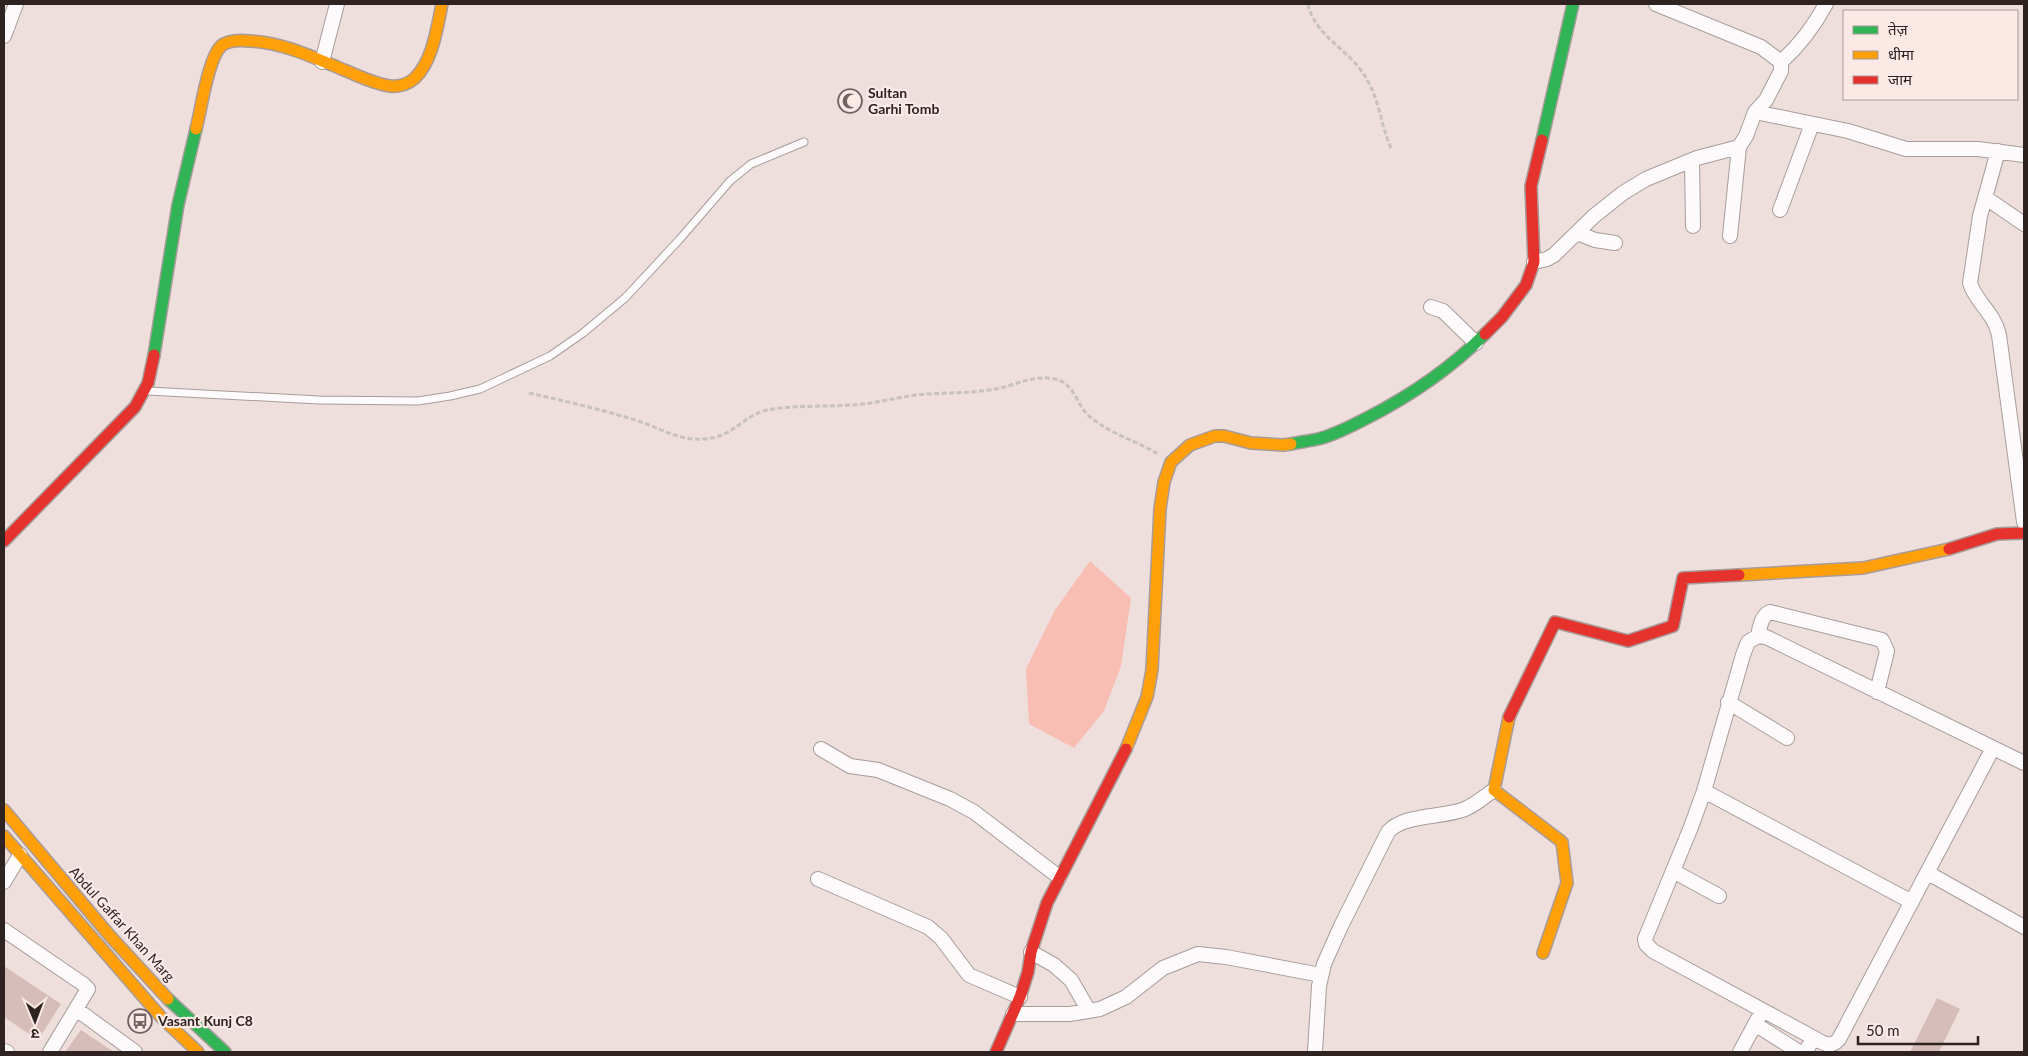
<svg xmlns="http://www.w3.org/2000/svg" width="2028" height="1056" font-family="Lato,'Noto Sans Devanagari',sans-serif">
  <style>
    .water { fill: #f8bdb3 }
    .building { fill: #d6bdb9 }
    .lines { fill: none; stroke-linecap: round; stroke-linejoin: round }
    .lane-casing { stroke: #a89c9a; stroke-width: 9 }
    .street-casing { stroke: #a89c9a; stroke-width: 16 }
    .fast-casing { stroke: #a89c9a; stroke-width: 14 }
    .slow-casing { stroke: #a89c9a; stroke-width: 14 }
    .jam-casing { stroke: #a89c9a; stroke-width: 14 }
    .path { stroke: #c7c1c0; stroke-width: 3; stroke-dasharray: 5 2.5; stroke-linecap: butt }
    .lane { stroke: #fcfafa; stroke-width: 7 }
    .street { stroke: #fcfafa; stroke-width: 14 }
    .fast { stroke: #30b455; stroke-width: 11 }
    .slow { stroke: #ff9f0a; stroke-width: 11 }
    .jam { stroke: #e5322d; stroke-width: 11 }
    .labels { text-anchor: middle; stroke-width: 4.5; stroke-linejoin: round; paint-order: stroke }
    .poi-label { font-size: 14px; font-weight: bold; fill: #2e2321; stroke: #fbe9e6; text-anchor: start }
    .street-label { font-size: 14px; fill: #2e2321; stroke: #fbe9e6 }
  </style>
  <rect width="100%" height="100%" fill="#eedfdc"/>
  <path class="water" d="M1090 561 1131 598 1121 666 1104 711 1074 748 1029 724 1026 669 1055 610Z"/>
  <path class="building" d="M4 966 61 1004 38 1040 4 1017Z
    M1937 998 1960 1009 1939 1052H1910Z
    M81 1030 114 1052H65Z"/>
  <g class="lines">
    <g class="lane-casing">
      <path id="lane" d="M148 391 319 400 418 401 450 396 480 389 550 356 583 333 625 298 679 240 730 181 751 164 804 142"/>
    </g>
    <g class="street-casing">
      <path id="street" d="M4 36 16 4
        M322 62 337 4
        M1781 62C1800 45 1814 26 1826 4
        M1755 112 1848 131 1906 149H1978L2024 155
        M1998 151 1980 216 1970 283C1976 303 1994 312 1999 335L2024 522
        M1692 160 1693 226
        M1986 198 2024 224
        M1780 210 1812 124
        M1577 233 1595 240 1615 243
        M1730 236 1739 147
        M1534 262 1547 259 1554 255 1594 216 1623 193 1646 179 1697 158 1739 147 1746 136 1755 112 1766 100 1781 71V62L1761 47 1656 4
        M1431 307 1443 311 1476 343
        M1758 636C1760 627 1761 616 1770 612L1882 640 1887 651 1877 692
        M1728 702 1787 738
        M821 749 850 766 878 770 950 799 974 812 1059 877
        M1704 791 1912 902
        M1673 871 1719 896
        M1928 873 2024 927
        M818 879 928 927 941 938 969 975 1020 997
        M4 882 20 855
        M4 930 83 984 88 989 50 1052
        M1031 952 1054 965 1071 980 1089 1011
        M76 1009 135 1052
        M1013 1014H1070L1100 1009 1126 997 1163 968 1198 954 1226 957 1321 975
        M1755 1024 1799 1052
        M1814 1038 1653 951 1646 944 1645 939 1691 827 1704 791 1743 655 1748 642 1758 636 1766 637 2024 763
        M4 1051 7 1052
        M1315 1052 1319 986 1324 964 1341 926 1388 832C1403 814 1443 818 1465 809 1475 805 1485 796 1494 790
        M1740 1052 1760 1015
        M1805 1052 1814 1038C1823 1043 1831 1049 1839 1039L1993 748"/>
    </g>
    <g class="fast-casing">
      <path id="fast" d="M1542 140 1573 4
        M154 355 178 205 196 129
        M1291 444C1300 442 1309 441 1318 439 1335 435 1351 426 1367 418 1410 396 1450 369 1485 334
        M168 999 225 1052"/>
    </g>
    <g class="slow-casing">
      <path id="slow" d="M196 129C201 110 208 59 221 46 228 40 241 40 250 41 282 42 315 58 344 70 359 76 374 84 390 86 399 87 408 84 415 78 433 60 437 28 442 4
        M1739 575 1863 568 1949 549
        M1509 717 1494 790 1562 842 1567 883 1543 953
        M1126 749 1147 697 1152 670 1160 509 1164 482 1171 462 1190 445 1215 436H1224L1251 443 1283 445 1291 444
        M4 810 110 936 168 999
        M4 836 161 1017 198 1052"/>
    </g>
    <g class="jam-casing">
      <path id="jam" d="M1485 334 1502 317 1526 285 1534 262 1531 186 1542 140
        M4 541 135 407 148 383 154 355
        M1949 549 1997 534 2024 533
        M1509 717 1555 622 1628 641 1673 626 1683 578 1739 575
        M996 1052 1020 997 1028 972 1031 952 1047 903 1126 749"/>
    </g>
    <path class="path" d="M1308 4C1314 33 1343 47 1360 69 1380 95 1379 121 1391 148
      M529 393C564 401 600 409 635 420 658 427 679 441 703 439 733 438 742 416 767 410 794 405 822 407 850 405 873 404 894 398 917 395 943 392 969 394 996 389 1016 385 1037 373 1058 380 1075 385 1077 406 1089 416 1110 434 1135 440 1158 454"/>
    <use href="#lane" class="lane"/>
    <use href="#street" class="street"/>
    <use href="#fast" class="fast"/>
    <use href="#slow" class="slow"/>
    <use href="#jam" class="jam"/>
  </g>
  <defs>
    <g id="mosque-ring" transform="scale(1.25)"><circle r="9.5" fill="#fbe9e6" stroke="#716562" stroke-width="1.5"/><path d="M3.5-4.9A6 6 0 1 0 3.5 4.9A5 5 0 1 1 3.5-4.9Z" fill="#716562"/></g>
    <g id="bus-ring" transform="scale(1.25)"><circle r="9.5" fill="#fbe9e6" stroke="#716562" stroke-width="1.5"/><path d="M-5-6H5V4H4V6H2V4H-2V6H-4V4H-5ZM-3.5-4V0h7V-4ZM-3.5 1.2v1.5H-2V1.2ZM2 1.2v1.5H3.5V1.2Z" fill="#716562"/></g>
  </defs>
  <g fill-rule="evenodd">
    <use href="#mosque-ring" x="850" y="101"/>
    <use href="#bus-ring" x="140" y="1021"/>
  </g>
  <g class="labels">
    <g class="poi-label">
      <text x="868" y="98">Sultan<tspan x="868" dy="16">Garhi Tomb</tspan></text>
      <text x="158" y="1026">Vasant Kunj C8</text>
    </g>
    <g class="street-label">
      <text transform="translate(122 924) rotate(48)" y="5">Abdul Gaffar Khan Marg</text>
    </g>
  </g>
  <rect width="2028" height="1056" fill="none" stroke="#2e2321" stroke-width="10"/>
  <rect x="1843" y="10" width="175" height="90" fill="#fbe9e6" stroke="#a99a97"/>
  <rect x="1853" y="26" width="25" height="8" fill="#30b455" stroke="#a99a97"/>
  <text x="1888" y="35" font-size="15" fill="#2e2321">तेज़</text>
  <rect x="1853" y="51" width="25" height="8" fill="#ff9f0a" stroke="#a99a97"/>
  <text x="1888" y="60" font-size="15" fill="#2e2321">धीमा</text>
  <rect x="1853" y="76" width="25" height="8" fill="#e5322d" stroke="#a99a97"/>
  <text x="1888" y="85" font-size="15" fill="#2e2321">जाम</text>
  <g transform="translate(35 1021) rotate(179)" stroke="#fbe9e6" stroke-width="4" paint-order="stroke">
  <path d="M0-4L9 19L0 12L-9 19Z" fill="#2e2321"/>
  <text y="-8" font-size="14" font-weight="bold" text-anchor="middle" fill="#2e2321">उ</text>
  </g>
  <path d="M1858 1036v8h120v-8" fill="none" stroke="#2e2321" stroke-width="2.5"/>
  <text x="1866" y="1036" font-size="15" fill="#2e2321" stroke="#fbe9e6" stroke-width="4" paint-order="stroke">50 m</text>
</svg>
